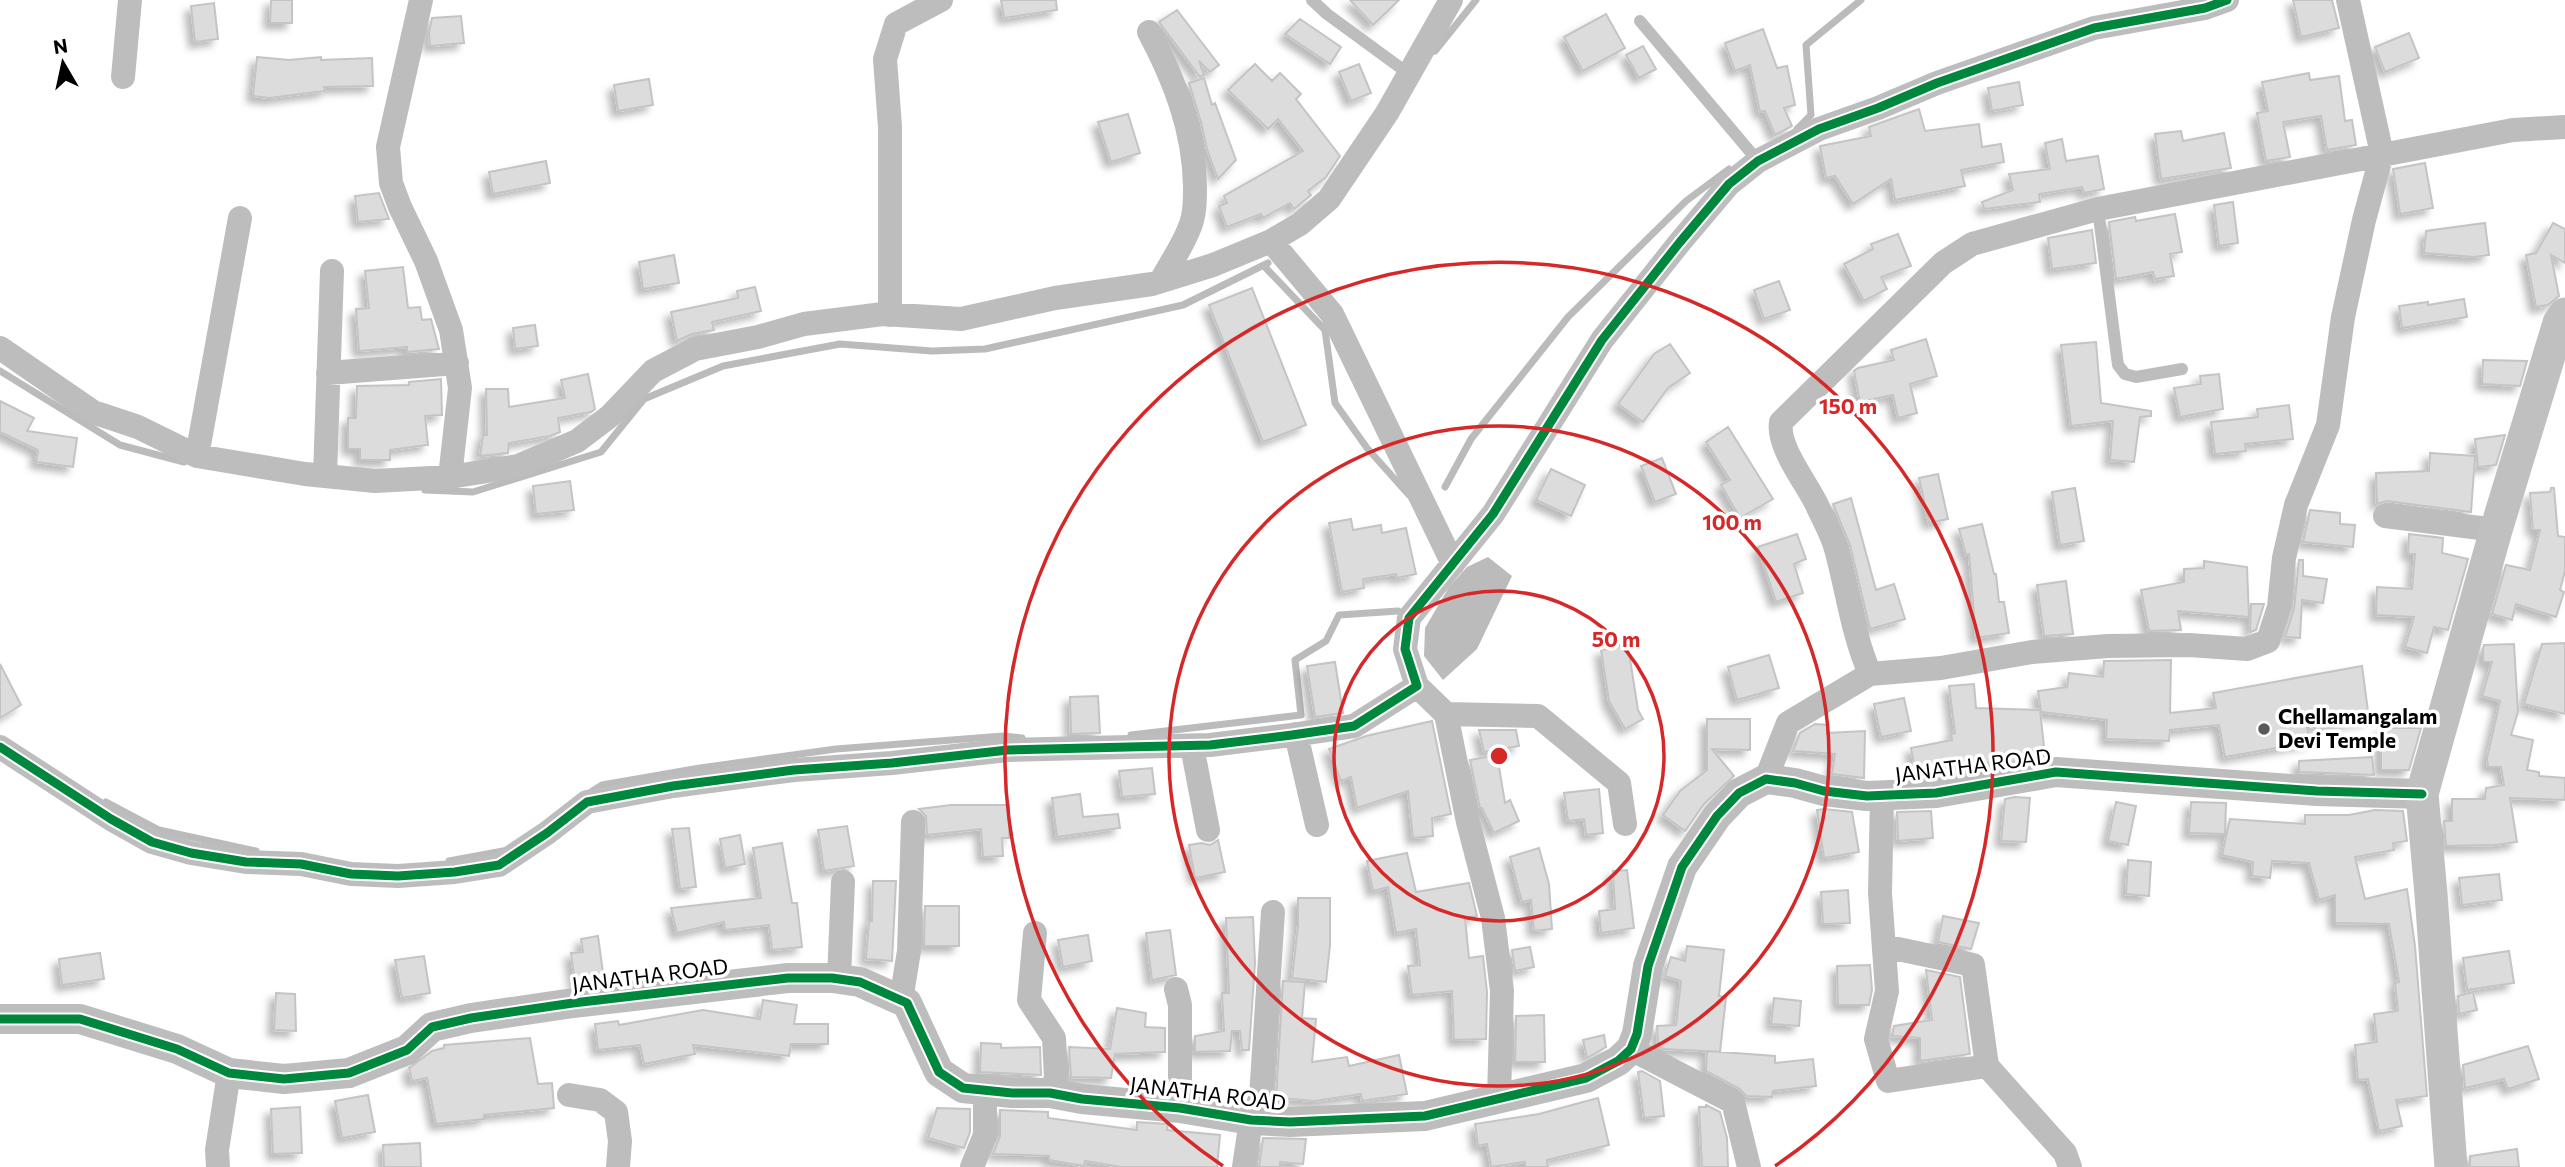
<svg xmlns="http://www.w3.org/2000/svg" width="2565" height="1167" font-family="Commissioner,sans-serif">
  <style>
    .water { fill: #bbb }
    .lines { fill: none; stroke-linecap: round; stroke-linejoin: round }
    .stream { stroke: #bbb; stroke-width: 7 }
    .building { fill: #dcdcdc; stroke: #c4c4c4; stroke-width: 2; filter: url(#shadow) }
    .service { stroke: #bdbdbd; stroke-width: 12 }
    .minor { stroke: #bdbdbd; stroke-width: 24 }
    .tertiary { stroke: #bdbdbd; stroke-width: 30 }
    .secondary { stroke: #c0c0c0; stroke-width: 33 }
    .cycleway-casing { stroke: #fff; stroke-width: 13 }
    .cycleway { stroke: #00873e; stroke-width: 9 }
    .ring { fill: none; stroke: #d62828; stroke-width: 3.5 }
    .poi-dot { fill: #595959; stroke: #fff; stroke-width: 2.5 }
    .labels { text-anchor: middle; stroke-width: 7; stroke-linejoin: round; paint-order: stroke }
    .poi-label { font-size: 21px; font-weight: bold; fill: #000; stroke: #fff; text-anchor: start }
    .street-label { font-size: 21px; fill: #000; stroke: #fff }
    .centre { fill: #d62828; stroke: #fff; stroke-width: 3.5 }
    .ring-label { font-size: 21px; text-anchor: middle; font-weight: bold; fill: #d62828; stroke: #fff; stroke-width: 7; stroke-linejoin: round; paint-order: stroke }
  </style>
  <defs>
    <filter id="shadow"><feDropShadow dx="-6" dy="6" stdDeviation="3.5" flood-color="#0004"/></filter>
  </defs>
  <rect width="100%" height="100%" fill="#fff"/>
  <path class="water" d="M1488 557 1512 576 1477 649 1443 680 1424 656 1425 628 1449 587 1467 567Z"/>
  <g class="lines">
    <path class="stream" d="M1435 51 1476 0
      M1797 129 1811 115 1806 45 1861 0
      M1264 266 1325 330 1335 403 1367 448 1409 495
      M0 371 120 445 184 462
      M1445 487 1471 439 1568 317 1686 201 1729 169
      M425 490 473 492 601 452 644 399 723 366 840 344 932 351 985 349 1183 305 1268 263
      M1131 735 1301 715 1295 660 1326 641 1339 615 1398 611
      M591 792 602 785 700 768 836 749 1003 736 1022 738
      M106 802 159 830 256 851
      M449 861 503 851"/>
  </g>
  <path class="building" d="M271 0H292V23H270Z
    M1001 0H1056L1057 10 1004 18Z
    M1350 0H1399L1373 25Z
    M2293 0H2332L2339 28 2301 37Z
    M214 3 218 39 195 42 191 6Z
    M1177 10 1219 65 1210 72 1199 61 1204 75 1200 77 1159 22Z
    M1606 14 1625 48 1583 71 1564 37Z
    M461 16 464 43 430 46 429 32 432 18Z
    M1300 19 1341 47 1330 64 1285 34Z
    M1763 29 1777 68 1787 66 1795 105 1784 108 1792 126 1775 135 1765 111 1760 112 1750 65 1735 71 1725 43Z
    M2409 33 2419 58 2385 72 2375 47Z
    M1643 46 1656 69 1639 78 1626 55Z
    M257 57 289 60 321 57V60L372 58 373 86 324 87 325 91 269 98 253 96Z
    M1255 64 1272 81 1280 73 1301 94 1296 99 1340 156 1326 177 1308 191 1311 195 1294 209 1290 203 1263 218 1261 214 1227 227 1219 206 1227 203 1224 196 1303 151 1278 119 1268 129 1228 90Z
    M1359 64 1371 93 1351 101 1339 72Z
    M2309 73 2310 80 2339 76 2345 121 2352 120 2356 145 2327 150 2321 116 2283 122 2290 157 2266 161 2257 113 2268 111 2262 82Z
    M1204 78 1212 105 1215 103 1236 160 1218 179 1207 149 1201 122 1189 83Z
    M649 79 653 105 618 111 614 85Z
    M2019 82 2023 105 1992 111 1988 88Z
    M1919 109 1925 131 1979 124 1982 147 2001 144 2004 162 1961 170 1965 186 1895 200 1891 179 1853 204 1835 176 1826 178 1820 146 1871 136 1869 127Z
    M1128 114 1140 153 1111 162 1098 122Z
    M2181 131 2183 141 2224 133 2231 168 2161 179 2155 134Z
    M2062 139 2066 161 2098 156 2104 189 2084 193 2082 187 2039 194 2040 202 1984 209 1982 202 2013 190 2009 174 2050 169 2045 143Z
    M546 161 550 183 493 194 489 172Z
    M2425 163 2433 208 2400 214 2393 169Z
    M379 193 389 219 358 222 355 196Z
    M2233 202 2238 243 2219 246 2214 205Z
    M2175 214 2182 252 2170 254 2174 276 2155 279 2153 272 2116 279 2109 222 2135 217 2136 221Z
    M2485 223 2489 255 2474 257 2424 253 2426 231Z
    M2553 223 2565 229V263L2551 255 2559 296 2548 305 2536 307 2526 255 2536 253Z
    M2092 230 2096 263 2052 269 2048 238Z
    M1898 234 1911 266 1881 277 1887 289 1864 301 1844 264 1873 249 1871 244Z
    M674 255 679 283 643 289 639 262Z
    M403 267 408 308 420 307 422 320 431 319 439 349 407 352V347L359 351 356 309 369 308 365 271Z
    M1779 281 1790 310 1764 319 1754 290Z
    M755 287 761 311 712 322 714 330 692 334 677 341 671 312 738 298 737 291Z
    M1252 288 1306 425 1263 442 1209 305Z
    M2464 299 2467 317 2402 328 2399 306 2428 302V305Z
    M535 325 538 346 515 349 513 328Z
    M1926 339 1937 376 1910 384 1917 413 1898 418 1893 395 1860 402 1854 371 1858 368 1894 360 1891 350Z
    M2096 342 2101 403 2151 411V416L2140 417 2134 462 2110 460 2113 421 2071 426 2061 345Z
    M1670 344 1690 373 1668 388 1643 422 1618 404 1654 354Z
    M2483 360 2527 361 2520 386 2482 384Z
    M588 374 595 409 591 412 558 418 560 432 550 436 509 443 508 453 480 456 483 435H487L486 389H508L509 407 565 398 561 380Z
    M2219 374 2223 409 2180 417 2174 388 2201 384 2200 376Z
    M441 379 442 415 425 416 428 445 390 450V460H360V449H348V418H356L357 386 409 385V382Z
    M0 401 34 418 27 431 77 438 73 467 36 462 38 450 0 432Z
    M2289 405 2293 439 2245 444 2246 451 2215 454 2211 422 2258 417 2257 409Z
    M1728 427 1773 499 1740 518 1721 485 1730 480 1706 442Z
    M2505 435 2496 465 2478 467 2475 439Z
    M2430 453 2475 456 2471 512 2387 501 2377 504 2376 473 2429 471Z
    M1662 458 1676 494 1655 502 1641 466Z
    M1551 469 1585 485 1571 516 1536 500Z
    M1938 474 1948 519 1929 523 1919 478Z
    M570 481 574 510 536 514 533 486Z
    M2075 488 2084 541 2060 545 2052 492Z
    M2551 488H2554L2558 536 2565 537V571L2560 590 2564 592 2556 617 2516 604 2512 620 2492 614 2506 565 2530 570 2540 530H2533L2530 493 2550 492Z
    M1851 498 1876 590 1894 584 1905 619 1870 629 1850 545 1833 504Z
    M2310 510 2340 513V524L2355 525 2353 547 2303 542Z
    M1351 519 1353 530 1381 525 1382 533 1406 528 1416 574 1397 578 1396 574 1363 579 1364 588 1342 592 1329 523Z
    M1982 524 1994 574H1996L1999 602H2004L2009 633 1976 638 1969 554 1966 555 1959 529Z
    M1797 534 1806 559 1794 564 1803 593 1776 602 1758 547Z
    M2409 534 2443 538 2442 553 2468 559 2448 630 2434 627 2427 653 2405 647 2414 617 2376 615 2377 587 2412 589 2415 554H2408Z
    M2299 560H2303V576L2327 579 2323 603 2302 600 2300 638 2285 637 2294 609Z
    M2204 561 2247 567 2249 617 2178 611 2181 630 2149 631 2141 590 2184 582V569L2204 568Z
    M2066 581 2073 634 2044 636 2037 585Z
    M2251 604H2264L2256 630 2250 632Z
    M2565 643V714L2524 704 2542 644Z
    M2514 644 2518 712 2511 735 2533 740 2527 770 2539 772V776L2565 778V800L2510 798 2517 842 2495 845 2446 846 2444 821H2452V799H2485L2486 788 2504 785 2501 767H2488L2487 758 2500 701 2482 696 2492 662H2483V649L2484 645Z
    M1628 646 1638 710 1643 719 1625 729 1609 701 1601 650Z
    M1769 655 1779 688 1737 700 1728 667Z
    M2171 660 2170 713 2216 708 2213 693 2362 666 2369 719 2307 728 2310 742 2225 757 2219 725 2170 730 2169 741 2106 739 2107 720 2041 712 2038 691 2067 687 2069 673 2103 677 2104 661Z
    M1335 662 1343 713 1315 717 1307 666Z
    M0 664 21 705 0 718Z
    M1974 684 1976 708 2040 710 2045 756 1994 765V762L1936 769 1937 775 1916 776 1911 748 1952 740 1951 734 1955 733 1949 686Z
    M1098 696 1100 733 1071 734 1070 697Z
    M1904 698 1911 731 1881 737 1874 704Z
    M1707 719H1750V750L1712 749 1734 776 1704 804 1685 831 1663 815 1680 791 1707 770Z
    M1432 721 1451 814 1432 818 1433 836 1413 838 1408 791 1357 808 1351 777 1341 781 1329 749 1366 736Z
    M1815 724 1828 725 1827 733 1865 731 1864 778 1832 774 1835 754 1793 751 1800 733Z
    M2381 728H2421L2409 770H2381Z
    M1479 730H1516L1519 746 1484 752Z
    M1497 755 1505 803 1510 800 1519 821 1494 833 1482 808H1480L1470 760Z
    M2372 757 2374 775 2299 772V761Z
    M1152 768 1155 794 1122 797 1119 771Z
    M1599 789 1603 833 1586 835 1584 819 1568 821 1564 793Z
    M1080 794 1083 817 1118 814 1120 828 1057 837 1052 798Z
    M2014 797 2030 798 2026 842 2001 841 2005 799Z
    M2116 802 2136 806 2128 845 2108 841Z
    M2191 802 2226 803 2225 834 2189 833Z
    M951 805H1009V838H1002L1003 856 983 857 981 829 927 835 926 816 919 809Z
    M1824 809 1852 812 1859 852 1824 858 1817 810Z
    M2375 810 2403 811 2407 841 2393 843 2394 850 2355 857 2365 899 2407 889 2415 946 2427 1096 2396 1100 2402 1126 2379 1131 2368 1079 2358 1080 2355 1045 2377 1042 2374 1014 2398 1011 2395 983 2399 982 2389 924 2335 923V895L2319 900 2309 863 2272 861 2270 878 2252 876 2253 862 2222 855 2230 819 2305 824V815H2349Z
    M1931 811 1933 838 1898 841 1897 812Z
    M847 826 854 866 824 871 818 830Z
    M689 828 696 887 680 889 672 829Z
    M740 835 745 864 725 868 720 839Z
    M1218 840 1225 872 1195 878 1189 845 1201 843 1210 845Z
    M782 843 792 903H797L802 947 772 950 769 925 725 930 724 922 677 933 671 908 761 898 753 848Z
    M1539 848 1549 884 1552 929 1534 931 1531 900 1522 902 1510 857Z
    M1407 853 1416 892 1469 883 1477 916 1465 918 1469 958 1483 956 1487 992 1486 1039 1454 1040 1452 991 1412 995 1408 966 1420 965 1416 929 1396 933 1388 887 1373 891 1367 861Z
    M2128 860 2151 862 2149 896 2126 894Z
    M1627 870 1634 928 1601 933 1599 911 1615 909 1613 871Z
    M2499 874 2502 900 2462 905 2459 878Z
    M873 881H896L892 961 866 959 869 921H872Z
    M1848 890 1850 923 1823 924 1821 892Z
    M1298 898H1330V945L1326 982 1292 978 1298 926Z
    M925 906H959V946H924Z
    M1943 916 1979 923 1971 949 1938 942Z
    M1253 917 1255 963 1249 1050H1242L1240 1031H1232L1230 1051 1195 1052V1036L1224 1031 1222 993H1229L1226 918Z
    M1170 930 1176 975 1152 980 1146 933Z
    M1088 935 1092 961 1063 967 1058 940Z
    M598 936 604 980 575 984 571 953 583 952 581 939Z
    M1687 946 1724 950 1719 996 1726 997 1720 1052 1664 1049 1658 1046 1657 1026 1676 1025 1681 981 1665 976 1671 957 1685 961Z
    M1530 947 1534 967 1515 971 1512 950Z
    M2509 951 2514 983 2467 990 2463 958Z
    M100 953 104 979 62 985 59 959Z
    M424 956 430 993 402 998 395 960Z
    M1870 965 1872 990 1869 1005H1838L1837 966Z
    M1926 970 1960 977 1970 1054 1920 1061V1038L1892 1036 1894 1026 1932 1020Z
    M1283 981 1305 982 1302 1018 1316 1019 1312 1062 1347 1057 1349 1066 1399 1055 1407 1094 1362 1101 1361 1094 1315 1101 1276 1098Z
    M2473 992 2477 1010 2459 1014 2458 996Z
    M276 993 295 994 296 1031 274 1030Z
    M1774 998 1801 1001 1799 1026 1771 1024Z
    M763 1000 797 1005 794 1024H828V1044H791L789 1056 693 1045 695 1054 644 1064 640 1045 598 1050 595 1024 618 1021 619 1025 703 1010 760 1019Z
    M1117 1008 1146 1013 1145 1027 1165 1028V1052L1115 1054 1111 1078 1071 1077 1069 1047 1110 1049Z
    M1544 1015 1545 1062H1515L1516 1016Z
    M1604 1035 1606 1047 1587 1058 1583 1040Z
    M530 1038 538 1084 552 1083 554 1108 484 1115V1119L436 1124 427 1078 412 1081 409 1068 432 1051 444 1048V1045Z
    M981 1043 1001 1044V1048L1040 1047 1041 1075 980 1072Z
    M2528 1046 2539 1079 2508 1089 2504 1079 2465 1088 2463 1065Z
    M1707 1051 1775 1056V1063L1813 1059 1816 1086 1773 1091 1772 1097 1746 1096 1740 1089 1706 1071Z
    M1642 1071 1660 1081 1664 1116 1644 1118 1638 1072Z
    M368 1095 375 1132 342 1138 335 1101Z
    M1598 1098 1609 1145 1547 1160 1548 1167H1525V1162L1491 1167 1487 1144 1478 1146 1475 1124 1539 1114Z
    M1706 1105 1720 1112 1727 1138 1728 1167H1702L1699 1107H1706Z
    M300 1107 302 1153 273 1154 271 1109Z
    M937 1108 970 1109V1132L964 1148 928 1138Z
    M1000 1110 1048 1112V1118L1137 1130V1122L1168 1124 1167 1130 1220 1135 1217 1167H1121L1085 1161 1084 1166 1049 1160V1156L993 1154 1000 1136Z
    M1263 1138 1306 1139 1303 1164 1280 1162V1167H1259Z
    M420 1143 421 1167H384L383 1145Z
    M2517 1149 2519 1167H2470V1156Z"/>
  <g class="lines">
    <path class="service" d="M1312 0 1327 14 1409 74
      M1640 21 1758 161
      M2098 209 2118 365 2125 374 2136 377 2182 369"/>
    <path class="minor" d="M421 0 388 147 391 183 400 207 426 261 451 330 460 388 450 477
      M2348 0 2382 154 2364 220 2343 317 2328 425 2296 505 2284 558 2279 607 2268 641 2247 649 2189 645 2108 646 2032 652 1941 668 1870 674C1852 632 1848 593 1836 549 1832 534 1823 519 1817 505 1806 482 1777 447 1781 422L1943 263 1972 244 2098 209 2513 130 2565 127
      M1149 32C1175 81 1194 130 1195 186 1195 200 1195 216 1189 229 1182 247 1170 264 1161 281
      M123 77 130 0
      M1271 241 1332 314 1453 564
      M890 315V127L885 59 896 24 941 0
      M0 348 93 412 138 427 197 456 305 474 375 481 450 477 518 466 577 441 610 416 653 371 695 349 758 337 804 324 883 314 961 319 1055 298 1152 284 1213 265 1271 241 1300 224 1329 199 1387 113 1451 0
      M328 373 457 363
      M197 456 240 218
      M325 476 332 271
      M2385 516 2496 530
      M1417 686 1446 714 1468 822 1493 918 1502 991 1499 1097
      M1446 714 1538 716 1619 783 1625 824
      M1296 734 1317 825
      M1192 746 1208 830
      M0 747 111 819 152 842 191 853 246 862 301 864 351 874 398 876 455 872 499 865 547 833 587 802 673 786 794 770 892 763 1008 750 1210 745 1292 735 1354 726 1417 686 1405 649 1409 618 1493 514 1602 340 1680 242 1729 184 1758 161 1819 129 1878 108 1937 83 2094 28 2205 8 2227 0
      M1766 779 1788 723 1870 674
      M1882 795 1880 893 1887 991 1876 1039 1888 1081 1987 1066 2065 1153 2070 1167
      M1035 933 1029 1000 1054 1038 1056 1078 1050 1093
      M1884 946 1973 965 1987 1066
      M839 979 843 882
      M1176 989 1180 1005V1108
      M901 1000 909 951 913 822
      M1631 1049 1733 1102 1749 1167
      M569 1095 600 1100 616 1112 620 1141 618 1167
      M218 1167 217 1150 229 1073
      M972 1167 985 1135V1090
      M1244 1167 1251 1120 1261 1097 1273 912"/>
    <path class="tertiary" d="M0 1019H80L177 1049 229 1073 284 1079 349 1073 407 1050 432 1027 471 1018 573 1003 788 978H832L860 982 907 1003 939 1072 963 1088 1012 1093H1050L1082 1099 1180 1108 1251 1120 1290 1122 1425 1116 1586 1078 1618 1061 1631 1049 1637 1034 1648 966 1682 867 1717 816 1739 793 1766 779 1795 783 1824 791 1867 796 1936 793 2056 772 2317 791 2422 794"/>
    <path class="secondary" d="M2451 1167 2431 894 2422 794 2496 530 2559 323 2565 314"/>
    <g class="cycleway-casing">
      <path id="cycleway" d="M0 747 111 819 152 842 191 853 246 862 301 864 351 874 398 876 455 872 499 865 547 833 587 802 673 786 794 770 892 763 1008 750 1210 745 1292 735 1354 726 1417 686 1405 649 1409 618 1493 514 1602 340 1680 242 1729 184 1758 161 1819 129 1878 108 1937 83 2094 28 2205 8 2227 0
        M0 1019H80L177 1049 229 1073 284 1079 349 1073 407 1050 432 1027 471 1018 573 1003 788 978H832L860 982 907 1003 939 1072 963 1088 1012 1093H1050L1082 1099 1180 1108 1251 1120 1290 1122 1425 1116 1586 1078 1618 1061 1631 1049 1637 1034 1648 966 1682 867 1717 816 1739 793 1766 779 1795 783 1824 791 1867 796 1936 793 2056 772 2317 791 2422 794"/>
    </g>
    <use href="#cycleway" class="cycleway"/>
  </g>
  <g class="ring">
    <circle cx="1499" cy="756" r="165"/>
    <circle cx="1499" cy="756" r="330"/>
    <path d="M1223 1166A494 494 0 1 1 1775 1166"/>
  </g>
  <circle class="poi-dot" cx="2264" cy="729" r="7"/>
  <g class="labels">
    <g class="poi-label">
      <text x="2278" y="724">Chellamangalam<tspan x="2278" dy="24">Devi Temple</tspan></text>
    </g>
    <g class="street-label">
      <text transform="translate(1973 766) rotate(-7)" y="7">JANATHA ROAD</text>
      <text transform="translate(650 976) rotate(-7)" y="7">JANATHA ROAD</text>
      <text transform="translate(1208 1094) rotate(7)" y="7">JANATHA ROAD</text>
    </g>
  </g>
  <circle cx="1499" cy="756" r="10" class="centre"/>
  <g class="ring-label">
    <text x="1848" y="414">150 m</text>
    <text x="1732" y="530">100 m</text>
    <text x="1616" y="647">50 m</text>
  </g>
  <g transform="translate(63 63) rotate(351)" stroke="#ffffff" stroke-width="5" paint-order="stroke">
  <path d="M0-5L12 26L0 18L-12 26Z" fill="#000000"/>
  <text y="-10" font-size="19" font-weight="bold" text-anchor="middle" fill="#000000">N</text>
  </g>
</svg>
